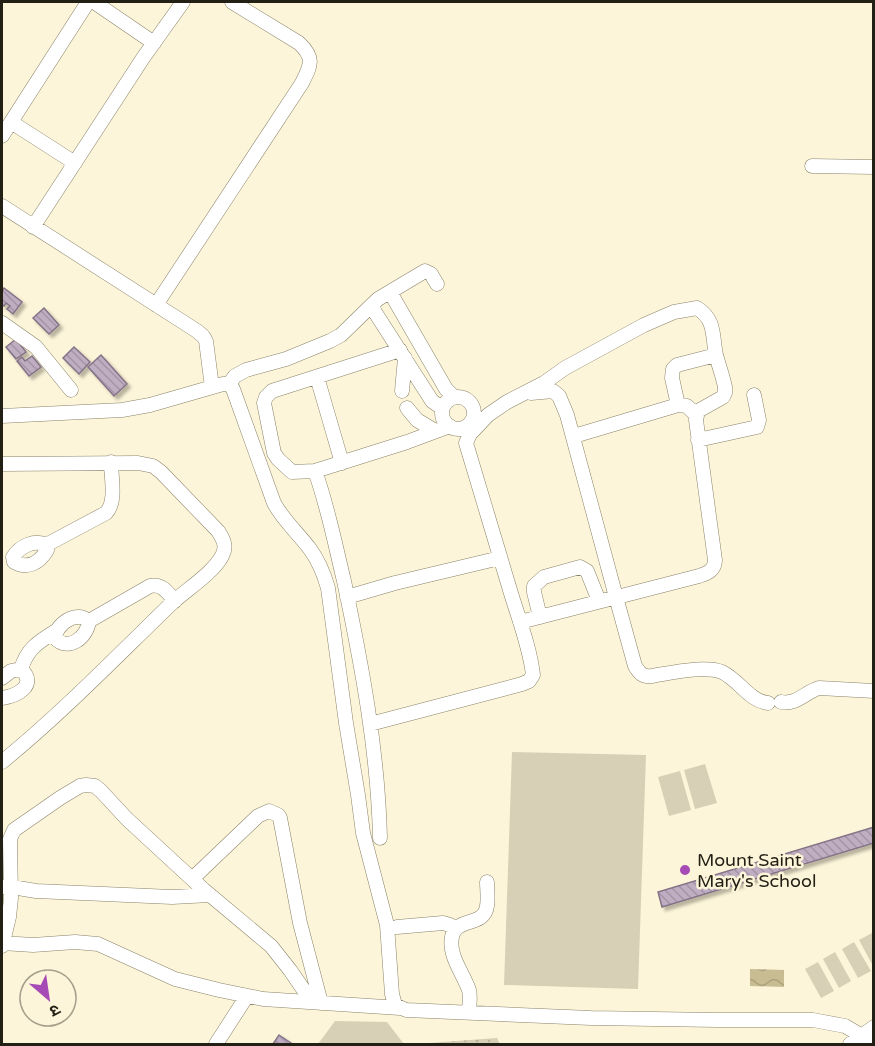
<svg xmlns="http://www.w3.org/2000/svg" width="875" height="1046" font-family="'Varela Round','Noto Sans Devanagari',sans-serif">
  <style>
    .grass { fill: #d8d0b6 }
    .park { fill: url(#park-dots) }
    .water { fill: url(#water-waves) }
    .building { fill: url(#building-back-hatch); stroke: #857387; stroke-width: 1.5; filter: url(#shadow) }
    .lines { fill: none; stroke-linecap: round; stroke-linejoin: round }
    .minor-casing { stroke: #898269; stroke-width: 15 }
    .minor { stroke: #fff; stroke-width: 14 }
    .poi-dot { fill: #a64bb6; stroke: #fdf5d9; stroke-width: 2 }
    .labels { text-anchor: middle; stroke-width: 5; stroke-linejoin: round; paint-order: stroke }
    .poi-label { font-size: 18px; fill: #221f15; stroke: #fdf5d9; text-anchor: start }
  </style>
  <defs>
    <pattern id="park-dots" width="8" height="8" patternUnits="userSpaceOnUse" patternTransform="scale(1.5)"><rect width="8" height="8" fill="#d8d0b6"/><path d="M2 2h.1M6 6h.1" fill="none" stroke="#b9b29c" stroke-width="1.8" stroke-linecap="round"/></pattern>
    <pattern id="water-waves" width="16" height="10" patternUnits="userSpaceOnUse" patternTransform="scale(1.5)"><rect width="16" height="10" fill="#c8bc92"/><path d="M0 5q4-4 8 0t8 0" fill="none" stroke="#aca17d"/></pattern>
    <pattern id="building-back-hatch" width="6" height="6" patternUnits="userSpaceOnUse" patternTransform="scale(1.5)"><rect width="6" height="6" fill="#bfadc2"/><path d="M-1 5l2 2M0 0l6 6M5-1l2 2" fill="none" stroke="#a494a6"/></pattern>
    <filter id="shadow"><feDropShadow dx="3.5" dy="3.5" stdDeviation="1.5" flood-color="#0004"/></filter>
  </defs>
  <rect width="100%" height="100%" fill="#fdf5d9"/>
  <path class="grass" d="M512 752 646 755 638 989 504 985Z
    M705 764 717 803 695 809 684 770Z
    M680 771 691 810 669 816 658 777Z
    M872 933 873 936V966L859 940Z
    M854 942 871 971 858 978 842 949Z
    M835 952 851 981 839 988 823 959Z
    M818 962 834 991 821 998 805 969Z
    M335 1021 387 1022 404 1044H318Z"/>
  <path class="park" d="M497 1038 500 1044H415Z"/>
  <path class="water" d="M750 969 784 970V987L750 986Z"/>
  <path class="building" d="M4 288 22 302 13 314 7 309 10 306 6 303 4 306 2 305V291Z
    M44 308 59 325 49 334 33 318Z
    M16 339 26 352 16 359 6 347Z
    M74 347 90 362 79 374 63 358Z
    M101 355 127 384 114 396 88 367Z
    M32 356 41 367 29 376 17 361 22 357 25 361Z
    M874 827V843L662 907 658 892Z
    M279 1035 291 1043 290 1044H273Z"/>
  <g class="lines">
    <g class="minor-casing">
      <path id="minor" d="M94 2 154 43
        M11 122 75 163
        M2 136 88 2
        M812 166 874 167
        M2 206 197 331 203 336 206 341 212 387
        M33 227 143 58 183 2
        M390 292 446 389 454 397
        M156 305 302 83C311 65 315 58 299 43L232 2
        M371 306 432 401 442 408
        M2 323 36 347 71 390
        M317 377 342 463
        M229 384 235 376 246 370 286 359 330 341 341 335 378 299 425 271 431 274 437 284
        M402 391 405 358
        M531 393 553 391 559 396 567 415 616 597 635 666C640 674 643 677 652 676 671 673 705 665 722 672 739 680 749 701 768 703
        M442 413a16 16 0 1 1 32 0a16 16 0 1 1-32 0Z
        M678 405 672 378 673 369 677 365 716 355
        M407 408 417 420 435 431
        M2 416 122 410 150 405 223 384H229L233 389 274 503C283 520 298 533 310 549 318 560 324 574 328 588L346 723 358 795 363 833 387 925 392 994 395 1005 406 1010 591 1018 717 1020H813L845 1026 862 1036 869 1044
        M574 436 678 405 687 406 696 415
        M698 440 757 427 759 420 754 395
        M2 464 138 463 153 466 161 472 218 531C224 540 227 547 222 556 213 573 186 590 172 603 116 657 62 713 2 762
        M315 471 407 442 450 426
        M46 545 47 550C40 562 28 570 14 562L13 557C20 546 35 539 46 545L106 513C117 502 111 477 111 462
        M347 597 395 583 500 558
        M540 617 534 592V586L544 577 580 567 587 571 599 601
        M89 621C87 620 83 617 80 617 68 616 56 627 55 638 68 652 87 638 89 621L150 586C162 583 168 593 175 601
        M21 669C27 649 38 642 56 631
        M2 678 11 671 21 669
        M2 698C17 696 38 685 21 669
        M781 702C797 705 805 692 819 688L874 691
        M370 724 522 684 529 681 533 675C530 647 518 617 510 590 495 541 481 492 466 443L470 434 488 415 507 402 544 383 565 368 644 325 674 312 697 308C716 320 712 336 716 355 719 366 723 377 725 387V393L723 397 698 411 696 420 715 560C715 570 708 573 699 576L520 622
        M380 838C378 752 362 666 344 581 335 544 328 507 315 471L292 472 278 459 274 453 264 403 266 397 272 391 400 350
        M192 879 258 816 269 811 278 815 280 818 300 923 321 1003
        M2 887H12L36 891 172 897 210 895
        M397 927 443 923 450 925 455 929
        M2 943 33 945 75 942 98 944 175 979 219 990 263 999 400 1008
        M2 946 9 917 11 898 10 839 14 830 60 798 80 786 86 785 95 786 101 791 127 819 204 890 271 946 290 970 312 1002
        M469 1013C469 1005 471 997 469 990 463 973 448 955 452 937 455 918 481 926 486 910 489 902 487 890 487 882
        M216 1044 247 996
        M850 1044 874 1027"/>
    </g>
    <use href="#minor" class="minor"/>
  </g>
  <circle class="poi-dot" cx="685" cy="870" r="6"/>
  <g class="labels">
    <g class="poi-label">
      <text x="697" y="866">Mount Saint<tspan x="697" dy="21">Mary's School</tspan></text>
    </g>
  </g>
  <rect width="875" height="1046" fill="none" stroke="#221f15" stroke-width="6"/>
  <g transform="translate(48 998) rotate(151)"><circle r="28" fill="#fdf5d9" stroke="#a59f8b" stroke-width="1.5"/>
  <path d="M0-4.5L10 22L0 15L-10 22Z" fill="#a64bb6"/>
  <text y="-9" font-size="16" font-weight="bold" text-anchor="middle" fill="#221f15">उ</text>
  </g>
</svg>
